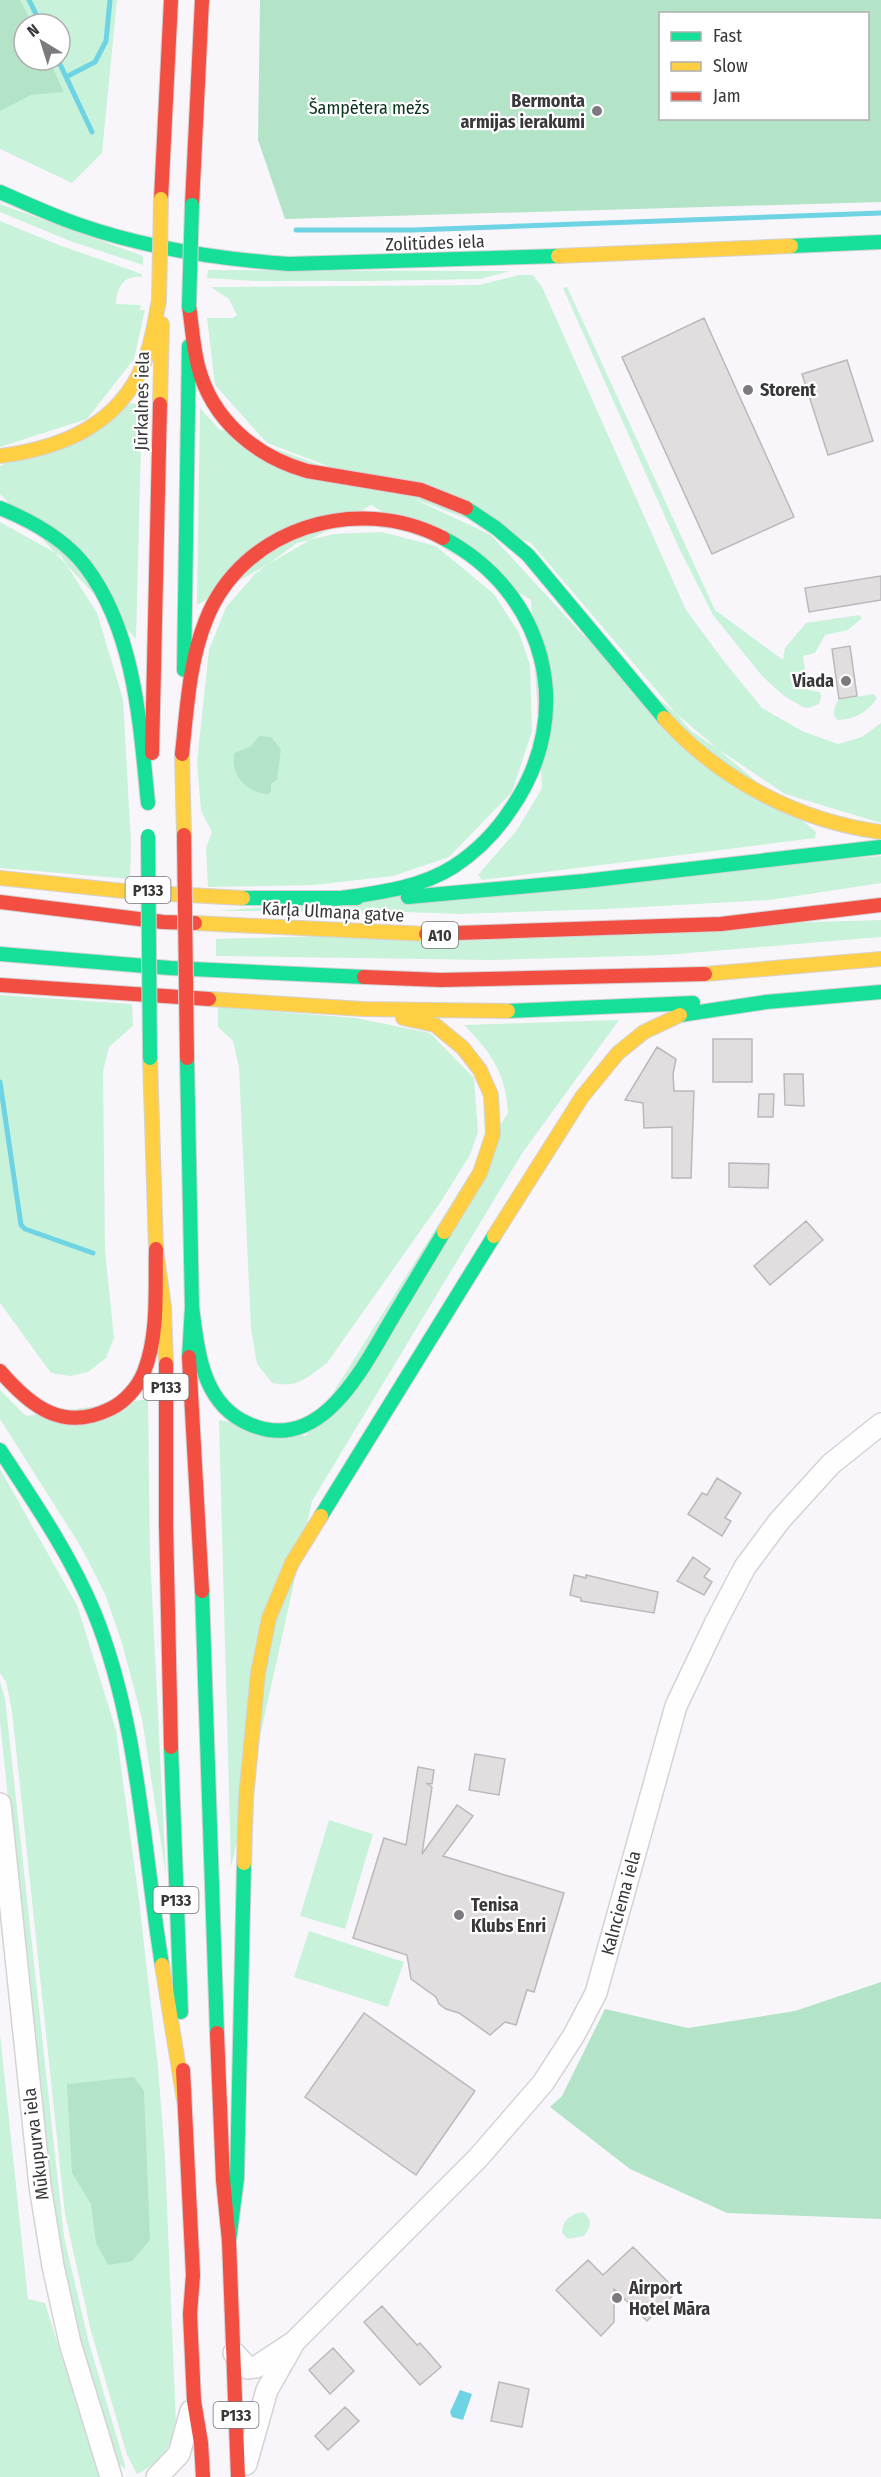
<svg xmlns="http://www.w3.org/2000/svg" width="881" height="2477" font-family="'Fira Sans Condensed',sans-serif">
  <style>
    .green { fill: #c9f2da; fill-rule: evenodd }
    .forest { fill: #b3e4c8; fill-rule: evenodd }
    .water { fill: #6ed3e3 }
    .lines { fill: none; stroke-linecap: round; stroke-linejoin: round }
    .stream { stroke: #6ed3e3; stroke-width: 5 }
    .building { fill: #e2dee0; stroke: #bbb8ba; stroke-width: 1.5 }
    .street-casing { stroke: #d4d2d5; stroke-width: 24 }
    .fast-casing { stroke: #d4d2d5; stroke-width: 16 }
    .slow-casing { stroke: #d4d2d5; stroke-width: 16 }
    .jam-casing { stroke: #d4d2d5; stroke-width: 16 }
    .street { stroke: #fefefe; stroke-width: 21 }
    .fast { stroke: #16e098; stroke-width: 14 }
    .slow { stroke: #ffcf43; stroke-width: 14 }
    .jam { stroke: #f24e42; stroke-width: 14 }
    .fast-bridge-casing { stroke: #d4d2d5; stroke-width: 16; stroke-linecap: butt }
    .slow-bridge-casing { stroke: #d4d2d5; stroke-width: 16; stroke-linecap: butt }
    .jam-bridge-casing { stroke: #d4d2d5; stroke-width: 16; stroke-linecap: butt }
    .fast-bridge { stroke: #16e098; stroke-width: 14 }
    .slow-bridge { stroke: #ffcf43; stroke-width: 14 }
    .jam-bridge { stroke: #f24e42; stroke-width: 14 }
    .poi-dot { fill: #7c7a7e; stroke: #fff; stroke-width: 2 }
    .labels { text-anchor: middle; stroke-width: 4.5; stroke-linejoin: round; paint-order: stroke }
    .shield { fill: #fff; stroke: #747375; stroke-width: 1.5 }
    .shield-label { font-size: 16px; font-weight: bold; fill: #39373a }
    .poi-label { font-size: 18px; font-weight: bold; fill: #39373a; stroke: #fff; text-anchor: start }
    .park-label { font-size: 18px; fill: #0a331e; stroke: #fff }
    .street-label { font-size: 18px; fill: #39373a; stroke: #fff }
  </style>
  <rect width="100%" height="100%" fill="#f9f6fb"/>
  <path class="green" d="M0 0H117L102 153 72 183 0 149ZM24 24H60V60H24Z
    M0 204 143 256V265L70 241 0 212Z
    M0 221 59 245 142 274V277C123 275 117 287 116 304L141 305 140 310H145L134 359 87 419 0 447Z
    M208 270 510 271 480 279 371 281H255L207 278Z
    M519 275H533L542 287 686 610 723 660 762 708 802 731 838 744 862 737 881 723V823L785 794 691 731 531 543 267 443 215 385 207 318H233L237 315 229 299 211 287 479 285Z
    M567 287 715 610 783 660 785 648 806 623 859 615 862 618 848 630 825 635 815 653 803 656 808 690 820 692 821 697 819 704 809 708 803 707 784 696 762 676 713 615 679 548 563 288Z
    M132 403 142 406 136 639 0 494V466Z
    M200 408 219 429 412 498 491 535 582 634 816 832 815 838 482 880 478 875 517 830 542 788 531 600 371 505 197 605Z
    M0 522 61 556 97 613 123 699 131 844 130 879 0 868Z
    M382 532 436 546 494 594 519 633 530 665 532 731 512 792 449 857 393 876 314 885 208 887 206 848 212 832 201 811 197 762 209 650 226 607 256 573 297 543 334 534ZM251 746 271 784V791L234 753Z
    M873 694 877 698C867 713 855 719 838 720 830 714 835 707 838 700Z
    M881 856V883L770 900 607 909 460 914 377 911H217Z
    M881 920V937L666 955 492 960 216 956V939Z
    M0 995 132 1004 133 1026 109 1047 103 1071 105 1250 114 1338 106 1358 88 1372 70 1376 51 1373 0 1303Z
    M218 1007 356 1018 430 1033 474 1078 478 1132 470 1155 440 1203 327 1363C306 1378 299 1388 272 1383L257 1364 251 1329 239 1067 233 1041 218 1027Z
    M619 1020 523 1152 312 1501 231 1868 219 1420 306 1436 508 1113C506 1074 491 1052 464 1025Z
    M0 1390 26 1416 148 1399 150 1554 166 1875 142 1719 122 1643 105 1594 81 1547 0 1419Z
    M0 1469 77 1605 116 1730 139 1900 158 2067 165 2157 176 2424C171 2449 160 2463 137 2474L127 2455 91 2331 65 2214 12 1711 6 1682 0 1673Z
    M0 1682 5 1698 64 2237 89 2343 125 2465V2469L116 2462 72 2313 50 2198 0 1722Z
    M329 1820 373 1834 345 1929 300 1916Z
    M309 1931 404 1962 388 2007 294 1977Z
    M0 2034 28 2299 45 2303 99 2477H0Z
    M583 2212C593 2220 591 2227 584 2236L568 2239 562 2233C562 2220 571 2214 583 2212Z"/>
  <path class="forest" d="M0 0H20L32 24H24V60H49L64 92 31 95 0 111Z
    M260 0H881V202L285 219 258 140ZM660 14H868V118H660Z
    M259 736 271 737 281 749 277 780 271 784V792L268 794C246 793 230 774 234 753L251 746Z
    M881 1982V2219L727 2213 630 2169 550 2107 562 2096 605 2009 688 2028 795 2011Z
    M134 2077 144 2091 150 2240 132 2261 108 2265 96 2243 91 2204 72 2173 67 2084Z"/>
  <path class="water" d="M460 2390 472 2394 463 2420 452 2417 450 2412Z"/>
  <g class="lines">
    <path class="stream" d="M29 0 41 24
      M58 60 92 132
      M66 77 95 62 106 41 110 0
      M296 230H413L881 213
      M0 1082 21 1225 25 1229 93 1253"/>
  </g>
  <path class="building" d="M704 318 794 517 712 554 622 357Z
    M847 360 873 441 828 455 802 374Z
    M881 576V600L809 612 805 588Z
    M850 646 857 696 839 699 832 649Z
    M713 1039H752V1082H713Z
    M657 1047 676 1059 673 1074 674 1091H694L691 1178H672V1127L644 1128 643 1103 625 1100Z
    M784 1074H803L804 1106 785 1105Z
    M759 1094H774L773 1117H758Z
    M729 1163 769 1164 768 1188 729 1187Z
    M806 1221 823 1240 770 1285 754 1266Z
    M717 1478 741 1493 725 1518 731 1521 722 1536 688 1514 702 1493 707 1495Z
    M693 1557 710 1569 704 1577 712 1582 704 1595 677 1581Z
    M574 1575 586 1578V1575L658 1592 654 1613 581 1601V1598L570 1595Z
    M475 1754 505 1759 499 1795 469 1790Z
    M418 1767 434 1770 432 1784 426 1783 432 1787 422 1854 457 1805 473 1816 443 1856 564 1893 534 1992 527 1990 516 2025 505 2022 490 2035 459 2013 446 2009 439 2004 436 1997 411 1979 407 1955 353 1938 384 1838 406 1845Z
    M364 2013 475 2091 416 2175 305 2097Z
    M633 2247 677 2291 647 2321 614 2289V2322L601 2336 556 2290 588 2260 603 2275Z
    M382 2306 417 2345 420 2343 441 2367 420 2385 364 2322Z
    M333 2348 354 2371 330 2394 309 2370Z
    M499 2382 529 2389 522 2427 491 2421Z
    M345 2407 359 2421 328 2450 315 2436Z"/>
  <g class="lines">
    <g class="street-casing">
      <path id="street" d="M0 1804 40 2186 53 2266 70 2343 111 2477
        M234 2353 248 2368 256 2367 294 2342 478 2158 543 2083 574 2035 596 1993 676 1706 716 1622 745 1567 780 1520 831 1464 881 1424
        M246 2464 267 2390 292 2346
        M157 2477 179 2454 191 2411"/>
    </g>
    <g class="fast-casing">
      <path id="fast" d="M0 192C25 203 51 215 77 224 145 248 217 259 289 264L558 256
        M791 246 881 242
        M0 508C32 521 65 539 86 567 135 632 140 724 148 803
        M466 508 496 528 528 555 664 718
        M184 670 189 346
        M408 897 585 881 881 847
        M243 898H357
        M335 899C375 893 418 889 453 867 476 852 496 832 511 809 578 713 546 592 443 538
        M0 954 170 968 364 977
        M508 1011 693 1003
        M680 1015 766 1002 881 992
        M187 1058 192 1307 189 1357
        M192 1307C198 1352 202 1404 249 1424 320 1455 361 1371 390 1322 408 1292 426 1262 444 1232
        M0 1450C34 1502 70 1554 94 1612 139 1723 143 1848 162 1965
        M321 1516 494 1236
        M202 1591 217 2033
        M171 1747 181 2012
        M229 2241 237 2178 244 1863"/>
    </g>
    <g class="slow-casing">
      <path id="slow" d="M558 256 791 246
        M160 404 162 324
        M0 456C62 448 119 425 144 363 152 343 155 321 159 300
        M664 718C720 780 798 821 881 832
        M182 754 184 835
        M0 878 133 892 243 898
        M195 923 426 934
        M705 974 881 959
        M209 999 363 1009 508 1011
        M403 1018 435 1025 463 1048 480 1070 491 1095 493 1134 480 1173 444 1232
        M150 1058 156 1249 164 1307 166 1364
        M494 1236 582 1097 618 1053 644 1032 680 1015
        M244 1863 246 1798 258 1673 269 1618 292 1563 321 1516
        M162 1965 184 2100"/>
    </g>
    <g class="jam-casing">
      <path id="jam" d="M161 199 171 0
        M192 205 202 0
        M189 306C192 326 193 346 198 366 212 420 255 456 307 471L421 490 466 508
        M152 753 160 404
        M182 754C187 709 189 662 206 620 242 528 357 493 443 538
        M0 902 163 922 195 923
        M426 934 721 924 881 905
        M364 977 441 980 705 974
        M0 985 209 999
        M189 1357 202 1591
        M166 1364V1524L171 1747
        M0 1371C31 1407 63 1432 110 1409 125 1402 138 1387 144 1372 159 1334 155 1289 156 1249
        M217 2033 223 2180 229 2241 238 2477
        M183 2070 193 2275 190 2314 194 2401 201 2443 203 2477"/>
    </g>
    <use href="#street" class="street"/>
    <use href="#fast" class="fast"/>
    <use href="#slow" class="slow"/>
    <use href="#jam" class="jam"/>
    <g class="fast-bridge-casing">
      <path id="fast-bridge" d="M189 306 192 205
        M148 836 150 1058"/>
    </g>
    <g class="slow-bridge-casing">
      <path id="slow-bridge" d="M159 300 161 199"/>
    </g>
    <g class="jam-bridge-casing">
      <path id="jam-bridge" d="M184 835 187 1058"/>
    </g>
    <use href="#fast-bridge" class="fast-bridge"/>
    <use href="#slow-bridge" class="slow-bridge"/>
    <use href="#jam-bridge" class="jam-bridge"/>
  </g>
  <g class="poi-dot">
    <circle cx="597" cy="111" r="6"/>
    <circle cx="748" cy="390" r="6"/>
    <circle cx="846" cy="681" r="6"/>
    <circle cx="459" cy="1915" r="6"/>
    <circle cx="617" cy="2298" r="6"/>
  </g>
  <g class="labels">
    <g class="shield">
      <rect x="125.5" y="877" width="45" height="26" rx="4.5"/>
      <rect x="422" y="922" width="36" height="26" rx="4.5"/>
      <rect x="143.5" y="1374" width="45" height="26" rx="4.5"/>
      <rect x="153.5" y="1887" width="45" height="26" rx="4.5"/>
      <rect x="213.5" y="2402" width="45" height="26" rx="4.5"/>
    </g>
    <g class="shield-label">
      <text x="148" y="896">P133</text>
      <text x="440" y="941">A10</text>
      <text x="166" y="1393">P133</text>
      <text x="176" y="1906">P133</text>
      <text x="236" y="2421">P133</text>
    </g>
    <g class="poi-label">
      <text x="585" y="107" text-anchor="end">Bermonta<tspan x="585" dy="21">armijas ierakumi</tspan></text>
      <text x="760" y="396">Storent</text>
      <text x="834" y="687" text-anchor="end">Viada</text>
      <text x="471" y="1911">Tenisa<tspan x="471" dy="21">Klubs Enri</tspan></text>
      <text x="629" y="2294">Airport<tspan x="629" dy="21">Hotel Māra</tspan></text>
    </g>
    <g class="park-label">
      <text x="369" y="114">Šampētera mežs</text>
    </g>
    <g class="street-label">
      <text transform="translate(435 243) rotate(-2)" y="6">Zolitūdes iela</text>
      <text transform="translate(142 401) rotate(-89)" y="6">Jūrkalnes iela</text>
      <text transform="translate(333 912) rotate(3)" y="6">Kārļa Ulmaņa gatve</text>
      <text transform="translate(621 1903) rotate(-75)" y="6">Kalnciema iela</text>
      <text transform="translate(36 2144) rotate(-97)" y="6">Mūkupurva iela</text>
    </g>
  </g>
  <rect x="659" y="12" width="210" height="108" fill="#ffffff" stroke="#b0afb0" stroke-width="1.5"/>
  <rect x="671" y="32" width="30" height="9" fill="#16e098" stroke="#b0afb0" stroke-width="1.5"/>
  <text x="713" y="42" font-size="18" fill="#39373a">Fast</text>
  <rect x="671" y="62" width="30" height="9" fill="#ffcf43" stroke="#b0afb0" stroke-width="1.5"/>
  <text x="713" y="72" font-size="18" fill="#39373a">Slow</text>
  <rect x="671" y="92" width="30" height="9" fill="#f24e42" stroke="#b0afb0" stroke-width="1.5"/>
  <text x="713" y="102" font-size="18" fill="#39373a">Jam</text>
  <g transform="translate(42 42) rotate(322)"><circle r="28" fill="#ffffff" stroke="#b0afb0" stroke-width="1.5"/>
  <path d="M0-4.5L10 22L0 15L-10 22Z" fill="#7c7a7e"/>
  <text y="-9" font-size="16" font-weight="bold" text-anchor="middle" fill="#39373a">N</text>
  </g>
</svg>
